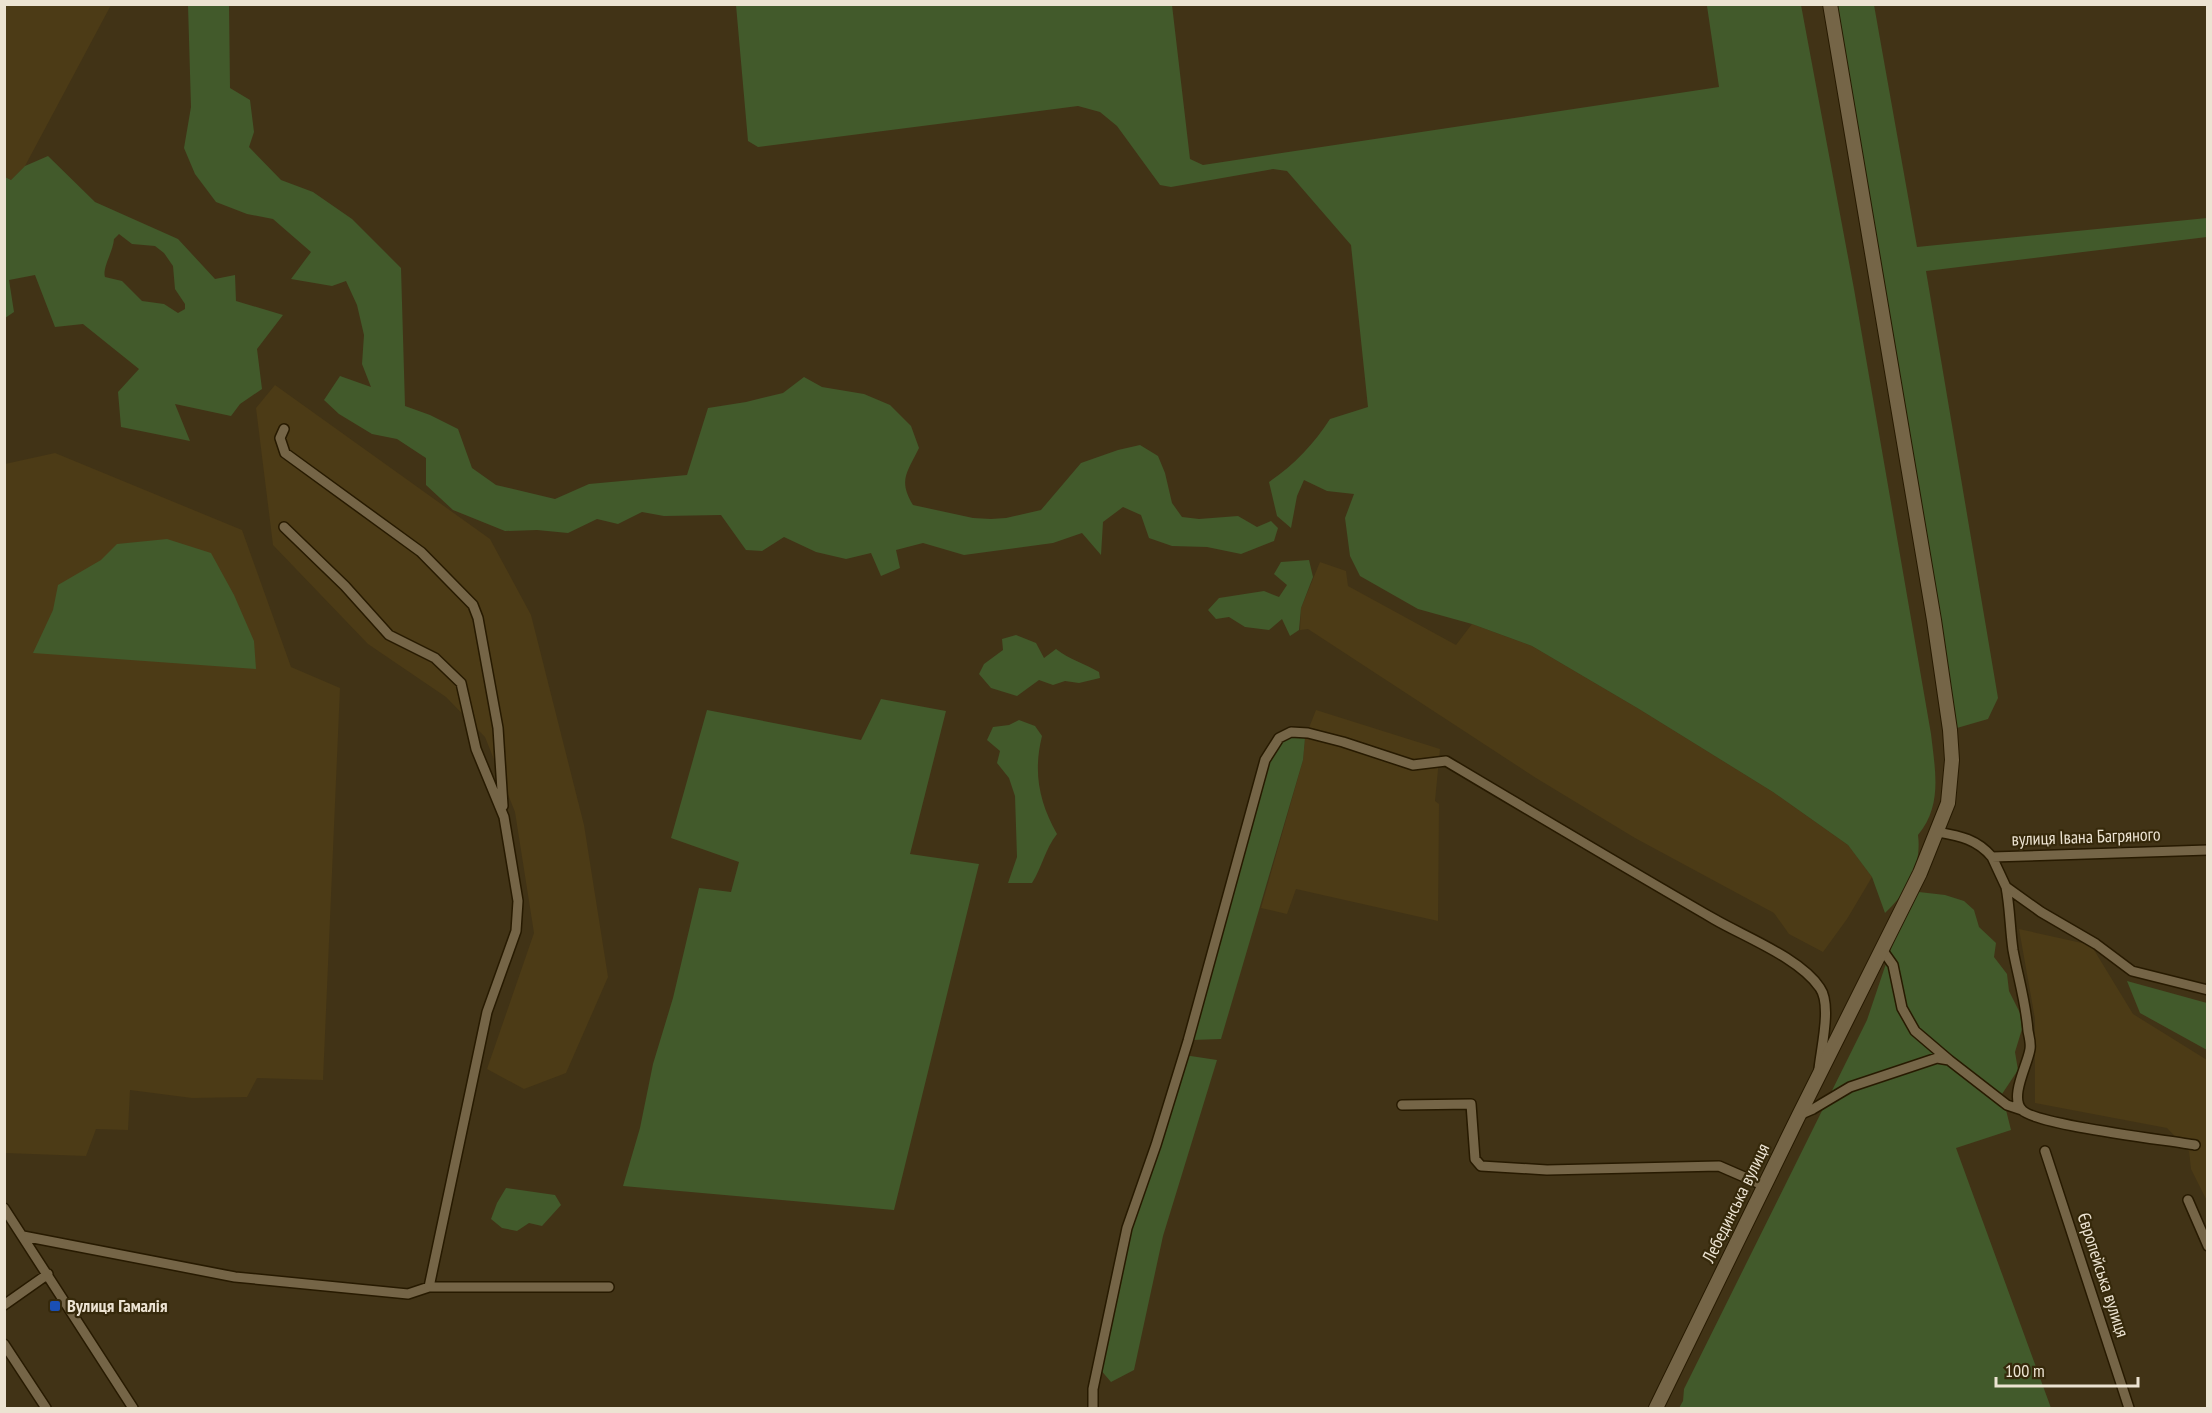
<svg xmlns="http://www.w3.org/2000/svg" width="2212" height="1413" font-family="'PT Sans Narrow',sans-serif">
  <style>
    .built { fill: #4c3b16 }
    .green { fill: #425a2b; fill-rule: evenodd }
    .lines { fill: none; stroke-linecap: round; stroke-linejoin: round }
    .street-casing { stroke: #271a00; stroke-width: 12 }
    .secondary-casing { stroke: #271a00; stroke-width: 16 }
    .street { stroke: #756547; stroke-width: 9 }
    .secondary { stroke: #756547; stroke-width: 14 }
    .transit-dot { fill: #1a4fb4; stroke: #36290b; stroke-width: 2 }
    .labels { text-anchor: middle; stroke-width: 4.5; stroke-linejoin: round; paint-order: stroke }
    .street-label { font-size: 18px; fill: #ece3d2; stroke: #36290b }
    .poi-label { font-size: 18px; font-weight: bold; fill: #ece3d2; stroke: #36290b; text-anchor: start }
  </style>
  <rect width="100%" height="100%" fill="#413316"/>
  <path class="built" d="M5 5H111L25 166 11 180 5 177Z
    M275 385 490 539 531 615 584 825 608 977 566 1073 524 1089 487 1069 534 933 515 812 485 737 446 697 368 644 273 545 256 408Z
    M55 453 242 530 291 667 340 688 323 1080 257 1078 247 1097 192 1098 130 1090 128 1130 96 1129 86 1156 5 1153V464Z
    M1320 562 1346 571 1348 586 1456 645 1472 624 1532 646 1639 709 1773 792 1848 845 1872 877 1847 919 1823 952 1789 934 1774 913 1635 838 1536 778 1308 629 1300 630 1301 608Z
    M1316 710 1440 749 1435 801 1439 804 1438 921 1296 889 1287 914 1261 908 1303 760 1305 738Z
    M2019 929 2091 945 2133 1014 2207 1060V1201L2191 1169 2189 1151 2167 1128 2035 1103V1019Z"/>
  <path class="green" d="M1712 4 1801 5 1854 289 1931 734C1935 770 1943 805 1918 835 1922 865 1907 893 1885 913L1872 877 1848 845 1773 792 1639 709 1532 646 1472 624 1418 609 1360 576 1350 556 1345 518 1354 494 1327 491 1304 480 1297 496 1291 528 1277 516 1269 482C1294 465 1314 444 1330 419L1368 407 1351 245 1287 171 1273 169 1171 187 1160 185 1117 126 1100 112 1078 106 758 147 748 141 736 5H1172L1190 159 1203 165 1719 87 1707 6Z
    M188 5H229L230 88 250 100 254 132 249 147 281 180 313 192 352 219 401 268 405 406 430 415 458 429 472 468 496 485 555 499 589 484 687 475 708 408 746 402 783 393 804 377 822 387 864 394 890 405 911 426 919 448C907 473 898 480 913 505L973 518 991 519 1006 518 1041 510 1081 463 1118 450 1140 445 1158 456 1165 473 1172 503 1182 517 1199 519 1238 516 1257 527 1271 521 1278 528 1274 541 1241 554 1207 547 1172 546 1149 538 1141 515 1123 507 1103 522 1101 555 1082 533 1053 543 964 555 923 543 896 550 900 568 881 576 871 553 846 559 816 552 784 537 762 551 746 550 721 515 664 516 642 512 618 524 597 519 568 533 537 530 505 531 453 510 426 485V458L397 439 372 434 339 414 324 400 340 376 371 387 362 364 364 335 357 305 346 281 332 286 291 279 311 252 273 219 247 214 216 202 195 174 184 148 191 107Z
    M1830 5H1874L1917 247 2207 218V237L1926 271 1998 698 1988 719 1950 730Z
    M48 156 95 202 178 239 215 279 235 275 236 301 283 315 257 349 262 389 240 404 231 416 175 404 190 441 121 427 118 392 139 369 83 324 55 327 35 275 9 280 14 312 5 318V177L11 180 25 166ZM119 234 132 244 155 246 164 253 173 266 175 289 185 304V309L178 313 164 304 142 301 122 281 105 277C102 268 113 252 114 239Z
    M167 539 211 553 234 595 254 641 256 669 33 653 53 610 58 585 101 560 117 544Z
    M1309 560 1313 577 1301 608 1299 630 1290 636 1282 619 1269 630 1245 627 1229 617 1216 619 1208 610 1219 598 1264 591 1279 597 1287 585 1274 574 1281 562Z
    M1016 635 1036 643 1044 658 1056 649C1070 660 1084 663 1099 672L1100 678 1079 683 1065 681 1053 685 1039 680 1017 696 991 688 979 674 984 664 1003 650 1002 639Z
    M881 699 946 711 910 854 979 864 894 1210 623 1186 640 1128 653 1064 673 998 699 888 731 892 739 862 671 838 707 710 861 740Z
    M1019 720 1035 726 1042 736C1033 772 1039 802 1057 834 1045 849 1042 867 1032 883H1008L1017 857 1015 796 1009 778 997 763 1000 751 987 740 993 727 1009 725Z
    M1302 736 1305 738 1303 760 1221 1039 1192 1040 1213 956 1233 895 1268 762C1277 746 1282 737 1302 736Z
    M1919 892 1945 895 1964 901 1974 910 1979 927 1996 943 1994 957 2007 974 2009 991 2020 1013 2022 1029 2015 1052 2018 1070 2002 1094 2011 1130 1956 1148 2051 1408H1679L1683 1401 1684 1389 1867 1020 1900 922Z
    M2127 981 2207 1003V1050L2140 1013Z
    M1184 1055 1217 1060 1163 1236 1134 1370 1111 1382 1099 1368 1127 1228Z
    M506 1188 555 1195 561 1205 542 1226 529 1223 517 1231 502 1228 491 1219 497 1203Z"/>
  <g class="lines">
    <g class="street-casing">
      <path id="street" d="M284 429 280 438 285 453 421 552 473 605 478 618 498 728 503 806
        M284 527 345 586 389 635 435 658 461 683 476 749 504 817 518 901 516 931 487 1012 429 1287
        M1938 832C1960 836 1977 839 1992 857L2208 850
        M1992 857 2006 887 2041 912 2096 944 2132 971 2208 990
        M2006 887C2010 908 2010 929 2013 950 2018 977 2026 1003 2028 1031 2029 1036 2031 1043 2030 1049 2028 1064 2009 1097 2022 1110 2036 1125 2167 1140 2195 1145
        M1881 948 1893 965 1902 1008 1915 1031 1949 1060
        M1402 1105 1471 1104 1475 1159 1481 1166 1547 1170 1719 1166 1765 1186
        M1799 1115 1813 1109 1850 1087 1937 1058 1949 1060 2007 1105 2022 1110
        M2045 1151 2129 1408
        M2188 1200 2208 1246
        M4 1208 133 1408
        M23 1236 235 1277 408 1294 429 1287H609
        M4 1305 48 1274
        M4 1344 46 1408
        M1093 1408V1389L1127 1228 1156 1145 1188 1041 1265 760 1279 738 1291 732 1308 733 1343 742 1413 765 1446 761C1535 814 1624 867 1714 919 1745 937 1800 958 1820 988 1832 1005 1821 1048 1819 1069"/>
    </g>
    <g class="secondary-casing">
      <path id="secondary" d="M1656 1408 1799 1115 1920 873 1948 803 1952 760 1950 730 1934 620 1830 4"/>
    </g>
    <use href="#street" class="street"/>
    <use href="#secondary" class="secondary"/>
  </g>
  <rect class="transit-dot" x="49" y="1300" width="12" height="12" rx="3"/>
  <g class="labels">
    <g class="street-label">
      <text transform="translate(2086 837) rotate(-2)" y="6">вулиця Івана Багряного</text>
      <text transform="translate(1736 1203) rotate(-64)" y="6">Лебединська вулиця</text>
      <text transform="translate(2103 1275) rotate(72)" y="6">Європейська вулиця</text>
    </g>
    <g class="poi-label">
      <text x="67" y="1312">Вулиця Гамалія</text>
    </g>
  </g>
  <rect width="2212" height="1413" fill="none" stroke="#ece3d2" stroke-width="12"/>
  <path d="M1996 1377v9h142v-9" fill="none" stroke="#ece3d2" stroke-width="3"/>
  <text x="2005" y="1377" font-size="18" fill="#ece3d2" stroke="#36290b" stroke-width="4.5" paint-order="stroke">100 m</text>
</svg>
